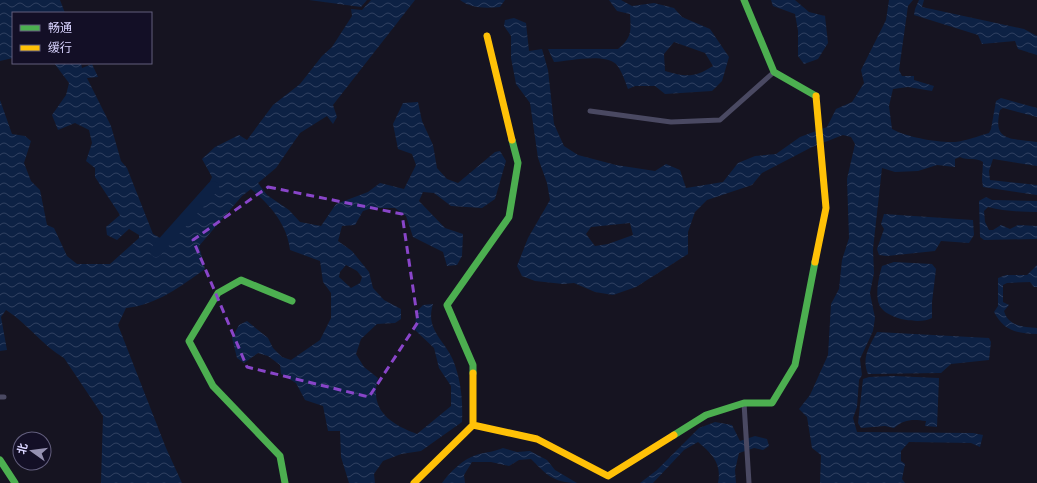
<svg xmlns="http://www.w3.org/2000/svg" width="1037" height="483" font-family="'Fira Sans Condensed','Noto Sans SC',sans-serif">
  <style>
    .water { fill: url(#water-waves); fill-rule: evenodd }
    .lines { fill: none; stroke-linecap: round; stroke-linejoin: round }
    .river { stroke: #0d2144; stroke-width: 12 }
    .street { stroke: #4a4962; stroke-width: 5 }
    .fast { stroke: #4caf50; stroke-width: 7 }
    .slow { stroke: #ffc107; stroke-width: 7 }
    .marked { fill: none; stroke: #8945c9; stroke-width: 3; stroke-dasharray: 8 5; stroke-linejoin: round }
  </style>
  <defs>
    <pattern id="water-waves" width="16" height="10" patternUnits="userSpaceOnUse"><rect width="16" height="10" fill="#0d2144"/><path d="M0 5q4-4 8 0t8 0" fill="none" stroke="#304060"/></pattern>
  </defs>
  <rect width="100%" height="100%" fill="#161421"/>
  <path class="water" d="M0 0H60L65 13H13V58L0 61Z
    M309 0H367L361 7Z
    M371 0H415L333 105 337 117 333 124 327 116 300 133 276 168 258 183 267 195 289 210 300 222 321 226 336 204 368 192 380 183 404 189 416 165 412 154 398 149 393 124 403 103 418 102 422 121 433 145 437 168 447 179 458 183 495 152 500 151 506 161 495 199 482 208 451 206 434 193 423 192 419 201 445 228 463 234 462 256 457 265 447 266 443 252 413 237 406 216 395 208H372L363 211 355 225 342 226 338 241 352 251 369 272 373 288 384 300 401 309V319L395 323 377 324 361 339 356 354 364 367 378 378C369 410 390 424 417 434L451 406V386L439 368 434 348 415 330 416 312 423 305 433 304C425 330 444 339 453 360 461 380 463 400 462 422L421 451 401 454 383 461 374 474 375 483H349L341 457 340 431H328L323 406 305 400 296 383 281 374 280 365 268 356 258 353 244 363 237 358 232 338 239 325 247 321 268 338 273 348 282 357 291 360 320 340 331 318V293L323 282 320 261 290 250C287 224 270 205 251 189L242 196 199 246 205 269C181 286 157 305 126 308L118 325 166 448 182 483H101L103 416 64 358C43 346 28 324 6 310L1 317 7 350 0 351V100L12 134 25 136 31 141 24 163 31 181 40 190 47 225 54 228 67 256 77 264H110L139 238V235L129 229 117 240 107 235 106 227 120 215 95 177V168L86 161 92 143 89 130 75 123 58 130 52 115 66 95 69 83 54 63H81L82 68 92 64 98 77 87 78 111 126 121 161 127 168 153 234 162 239H172L198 209 212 177 202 159 215 147 239 135 247 140 273 105 300 84 322 56 332 47 352 16 351 9 362 10ZM346 265 357 271 362 277 360 283 351 288 339 277 340 272Z
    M460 0H505L500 7C487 8 471 9 460 0Z
    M609 0H621L632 6 654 3 674 8 682 17 710 29 729 57 722 81 712 91 665 94 655 86H635L628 89C625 81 622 71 616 64 604 53 569 61 554 62L548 49H618C632 37 631 32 630 14L617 11ZM674 42 705 53 713 66C694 78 686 77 665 71L664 54Z
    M771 0H795L809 12 825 16 828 43 818 59 804 64 798 56V31L795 14 773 6Z
    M889 0H913L908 6 899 70 902 76H914V80L934 86 932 91 908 87 893 89 889 106 892 129C906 137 939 143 955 142 966 141 978 136 989 133L991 129 996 101 1001 98 1037 108V117L1003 108 1000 110C992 143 1012 138 1037 142V166L993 159 989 171 990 180 1037 185V195L983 187 982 180 983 162C976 157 968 161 960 157L955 159V167L937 165 918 171 895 172 882 168 873 249 874 273 870 293 875 318 873 331 860 359 862 375 859 380 857 407 853 418 857 432 973 433 983 435 980 447 971 443 909 442 901 451V461L905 464 902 479 905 483H820L821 455 812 448 807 417 799 409 810 395 828 355 831 304 839 289 842 260 849 238 847 179 855 144 851 137 843 135 812 147 762 173 752 185 707 200 695 212 688 232V254L636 287 613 295 595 292 574 283 563 284 535 281 522 276 517 266 528 238 550 200 547 183 538 158 530 103 516 84 511 58V36L504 26 505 20 514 18 526 23 529 51 542 49 548 70 554 124 564 146 578 155 616 165 655 171 666 164 680 170 686 188 723 182 738 163 755 156 776 154 800 137 827 127 836 109 852 102 864 83 861 70 886 20ZM630 223 633 235 608 244 595 246 586 234 591 227Z
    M919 0H924L922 7 1024 29 1037 36V55L1018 49 1015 41 982 44 978 35 914 15 915 9Z
    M986 197 992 200 1037 201V212C1021 212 1004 211 988 207L984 211 985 222 989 230H993L1001 225 1010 229 1018 225 1037 226V239L984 240 980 237 979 201Z
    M884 214 973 220 974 235 969 243 941 241 935 251 887 256 879 255 877 249 884 229 881 224Z
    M894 262 932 264 936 269 932 302V318C920 325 884 319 879 304 875 294 879 276 882 266Z
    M1037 265V287H1034L1030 282 1007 283 1003 285V302L1009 305 1004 311C1008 326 1023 327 1037 328V334C1016 333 1004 331 994 312L998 306V278L1006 275H1027Z
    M877 332 989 338 991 342 989 360 951 364 941 373 868 374C861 358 870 345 877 332Z
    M893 376 939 378 937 427 925 426 926 421C913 419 904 419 894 428L885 426 861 428 858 423 863 379 869 377Z
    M715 422 732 425 740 441 755 436 767 439 769 446 763 450 754 448 739 453 735 470 736 483H718C722 463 712 454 698 442L684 450 653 483H640L657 470 699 428Z
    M503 448 517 452 530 451 547 460 555 470 577 483C553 483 546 474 531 459L519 460 509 466 491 462H472L464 475 465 483H442C450 472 463 459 476 455 485 452 494 452 503 448Z"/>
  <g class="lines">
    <path class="river" d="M156 251 213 187"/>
    <path class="street" d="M590 111 671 122 720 120 774 72
      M0 397H4
      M744 403 749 483"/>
    <path class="fast" d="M744 0 774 72 816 96
      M473 373V365L447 305 509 217 518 163 512 140
      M674 435 706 415 744 403H772L795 365 815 262
      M0 460 15 483
      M285 483 280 456 213 386 189 341 218 293 241 280 292 301"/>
    <path class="slow" d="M487 36 512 140
      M815 262 826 208 816 96
      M473 425 537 439 608 476 674 435
      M414 483 473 425V373"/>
  </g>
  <path class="marked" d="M268 187 402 214 418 322 369 397 247 367 193 240Z"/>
  <rect x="12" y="12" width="140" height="52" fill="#130f26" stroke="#625e7d"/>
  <rect x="20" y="25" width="20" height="6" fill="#4caf50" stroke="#625e7d"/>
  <text x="48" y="32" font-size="12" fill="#d9d4ff">畅通</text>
  <rect x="20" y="45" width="20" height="6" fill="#ffc107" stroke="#625e7d"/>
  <text x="48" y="52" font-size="12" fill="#d9d4ff">缓行</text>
  <g transform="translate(32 451) rotate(284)"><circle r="19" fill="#130f26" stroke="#625e7d"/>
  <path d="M0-3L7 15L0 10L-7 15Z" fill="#9591b1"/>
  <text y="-6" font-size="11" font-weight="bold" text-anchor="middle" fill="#d9d4ff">北</text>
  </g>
</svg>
